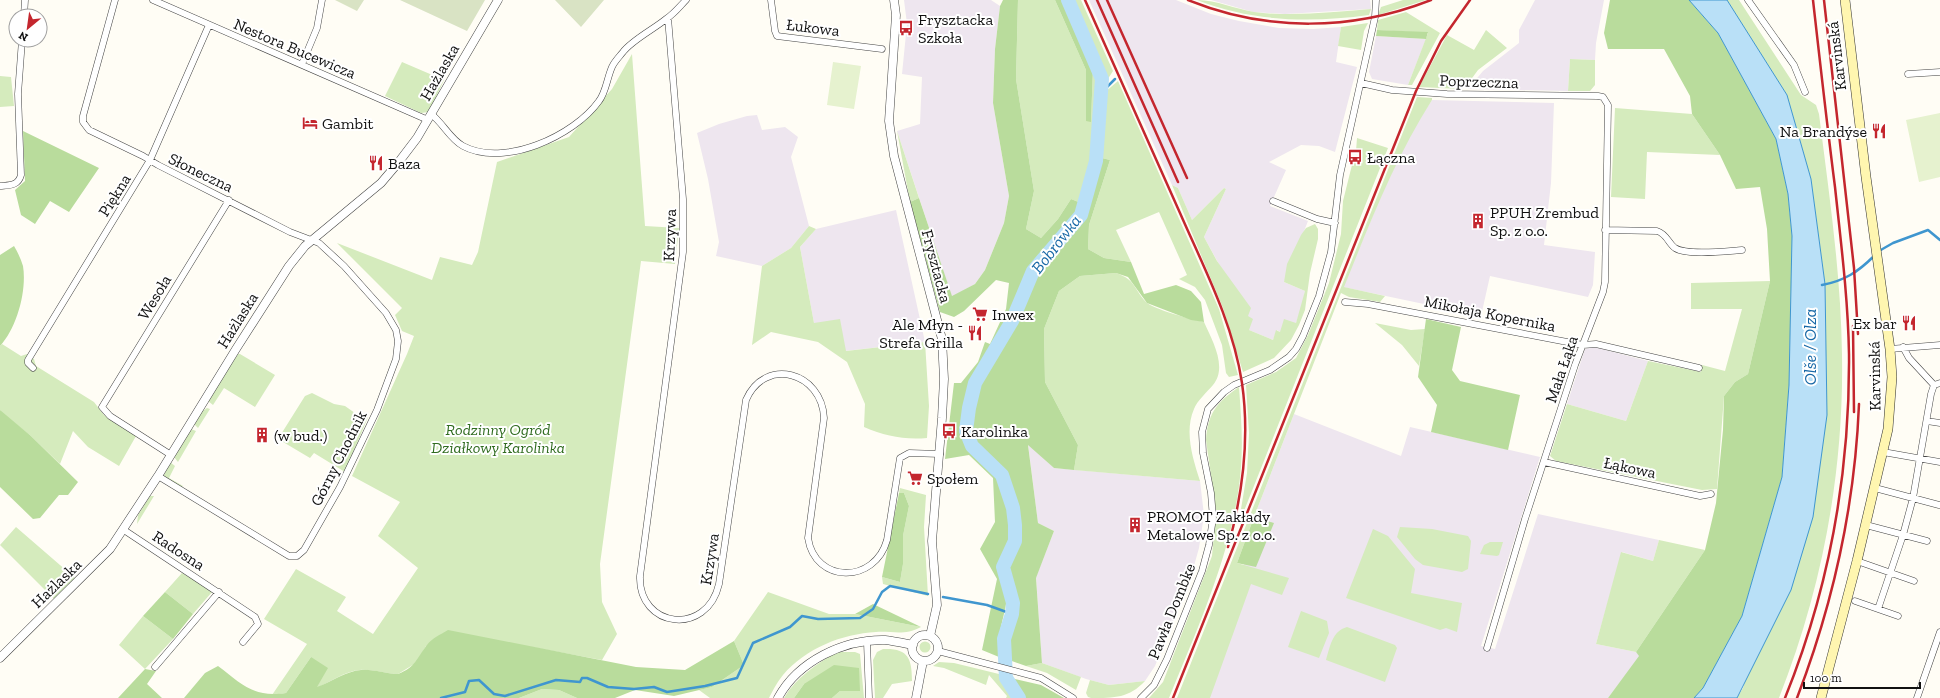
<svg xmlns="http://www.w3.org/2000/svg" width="1940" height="698" font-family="'Zilla Slab',serif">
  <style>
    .industrial { fill: #eee6ef }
    .green { fill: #d5ebbd }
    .forest { fill: #b9dc9c }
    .cemetery { fill: #d9e3c4 }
    .pitch { fill: #e6f2cf }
    .water { fill: #b9e0f7; stroke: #3f96cf }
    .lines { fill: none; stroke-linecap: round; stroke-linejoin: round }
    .stream { stroke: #3f96cf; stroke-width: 2.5 }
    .river { stroke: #b9e0f7; stroke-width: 14 }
    .minor-casing { stroke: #444; stroke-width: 7 }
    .tertiary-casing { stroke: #444; stroke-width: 9 }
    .secondary-casing { stroke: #333; stroke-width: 10 }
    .minor { stroke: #fff; stroke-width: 6 }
    .tertiary { stroke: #fff; stroke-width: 8 }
    .secondary { stroke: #fff6b0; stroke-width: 9 }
    .rail { stroke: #c4262e; stroke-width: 2.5 }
    .labels { text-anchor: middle; stroke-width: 4; stroke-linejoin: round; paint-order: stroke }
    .poi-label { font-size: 16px; fill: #111; stroke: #fff; text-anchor: start }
    .street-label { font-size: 16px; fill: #111; stroke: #fff }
    .park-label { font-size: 16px; font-style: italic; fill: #2f6b1f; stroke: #fff }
    .water-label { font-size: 17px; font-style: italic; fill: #1768a6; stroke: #fff }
  </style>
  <rect width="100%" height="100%" fill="#fffdf5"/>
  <path class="industrial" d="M904 0H991L1000 6 995 49 993 103 1009 196 1004 223 985 270 975 284 952 297 897 131 920 124 922 77 902 74 907 24Z
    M1089 0H1176L1211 14 1239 21 1279 28 1313 29 1341 27 1336 62 1357 67 1335 152 1319 146 1301 145 1269 162 1286 170 1270 206 1308 221 1284 282 1305 291 1304 300 1296 323 1280 332 1277 330 1273 340 1249 330 1248 317 1204 237 1226 189 1224 188 1192 220 1178 188 1172 185Z
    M1211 0H1370L1371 9 1285 14 1253 12Z
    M1535 0H1604L1596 43 1595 60 1570 59 1568 91 1468 89 1483 71 1519 43V30Z
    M1376 36 1426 39 1408 85 1372 79 1369 72Z
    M1432 100 1554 103 1551 183 1544 245 1595 252 1593 285 1588 297 1490 276 1481 316 1343 287 1384 189 1413 129Z
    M757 115 762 130 785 127 798 137 791 157 809 226 791 248 762 266 716 256 719 242 708 179 697 133 719 124 747 116Z
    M896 210 925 342 845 351 814 323 800 247 816 229Z
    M1594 347 1648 361 1626 421 1567 404 1585 349Z
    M1294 414 1401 456 1410 427 1540 457 1481 646 1495 649 1538 514 1659 540 1653 561 1622 552 1596 644 1636 652 1640 656 1608 698H1198L1243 566 1273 523 1254 517Z
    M1028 444 1054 468 1200 481 1204 515 1199 548 1190 580 1155 666 1145 681 1109 685 1086 679 1042 663 1036 577 1054 531 1038 523Z"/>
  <path class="green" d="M1018 0H1055L1086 70V121H1091L1093 68 1099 82 1096 132 1090 170 1081 203 1071 199 1058 219 1041 238 1026 229 1034 191 1016 79Z
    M1074 0H1081L1113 71 1104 85 1103 69Z
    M1197 0C1217 0 1235 9 1254 12 1293 17 1332 12 1371 9L1369 15C1311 23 1253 22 1197 0Z
    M1403 0H1426L1378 15 1381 7Z
    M1727 0H1739L1801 95 1816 105 1819 114C1829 193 1841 274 1842 355 1844 473 1822 589 1779 698H1737L1743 688 1827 415 1825 284 1811 179 1787 95Z
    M1406 12 1440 33 1412 85H1408L1428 33 1377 30 1378 20Z
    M1368 23 1364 31 1361 50 1338 46 1341 27Z
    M1486 30 1507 48 1478 70 1467 85 1461 89 1419 87 1447 35 1474 50Z
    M632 54 645 226 679 228 675 264 641 261 600 564 602 602 617 634 602 660 498 641 426 646 416 663 398 674C385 674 373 669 360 670 345 671 330 682 317 688L311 657 286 693 272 695 307 644 264 619 296 569 346 597 337 611 373 634 418 568 378 536 400 502 352 476 407 354 414 336 402 331 395 315 402 308 337 243 432 280 440 257 472 265 478 252 497 162 569 137 612 89Z
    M1570 59 1595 60V85L1590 91H1568Z
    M402 62 444 80 429 112 421 113 385 96Z
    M0 76 11 77 14 106 0 107Z
    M1118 81 1219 309 1238 375 1229 377 1226 373 1222 345 1205 300 1195 287 1179 279 1187 275 1159 212 1116 230 1131 262 1104 258 1088 249 1089 225 1110 160 1102 158 1105 92Z
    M1417 97 1432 98V100C1395 158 1370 223 1344 287L1385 296 1380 302 1349 297 1341 293 1254 517 1237 563 1289 578 1282 595 1251 584 1210 698H1177Z
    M1615 108 1692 114 1720 155 1647 152 1645 199 1611 197Z
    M897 131 919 198 910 202Z
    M1357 138 1388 148 1242 516 1240 515 1247 473 1249 433 1246 385 1276 372 1296 358 1308 335 1329 283 1341 234 1343 201 1353 161H1358L1360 152 1356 151Z
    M1172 185 1178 188 1192 220 1224 188 1226 189 1204 237 1217 261 1251 308 1248 316 1253 319 1249 330 1273 340 1276 330 1280 332 1284 319 1296 323 1305 291 1284 282 1287 264 1301 235 1306 228 1315 224 1318 229V239L1310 273 1305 310 1299 325 1291 340 1274 358 1243 372 1223 308Z
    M809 226 816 229 800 247 814 323 840 319 846 351 925 342 929 406 927 438C904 440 885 436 864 427L865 404 847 362 818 342 771 332 752 345 762 266 791 248Z
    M1116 273C1136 280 1133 288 1146 302 1152 309 1194 320 1204 322 1212 340 1228 367 1213 385 1207 392 1197 401 1194 409 1184 432 1193 459 1200 481L1074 470 1078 445 1045 382 1044 329 1059 291 1080 276Z
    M1770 281 1748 374 1735 382 1724 396 1717 489 1702 490 1556 461 1550 456 1567 404 1626 421 1648 361 1701 372 1702 365 1725 371 1742 309H1691V283Z
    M1375 323 1411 330 1425 329 1419 366 1402 345Z
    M2 344 21 356 27 354 34 359 36 366 94 402 104 415 136 436 119 466 88 447 73 431 60 464 31 436 2 413 0 410V346Z
    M238 354H240L275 375 255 407 224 388 213 405 208 401Z
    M1239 387C1241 414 1243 440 1241 466 1236 544 1198 627 1169 698H1149L1163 682 1212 556 1216 511 1206 440C1208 413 1217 402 1239 387Z
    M312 393 334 404 345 406 362 418 368 417 345 472 314 453 310 458 278 439 305 396Z
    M207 408 210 409 198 428 194 424 201 412Z
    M191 429 196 431 178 462 174 457Z
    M170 462 175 466 169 478 183 486 181 488 163 477Z
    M900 488 926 495 924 527 928 596 883 584 882 577 900 582 903 564V536L909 506 904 493H899Z
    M150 496H154L137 524 138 515Z
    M16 527 75 578 54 599 0 545Z
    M1400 527 1432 529 1468 536 1471 541 1468 569 1462 572 1423 565 1415 559 1397 537Z
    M1373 529 1388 536 1415 569 1411 593 1462 603 1457 632 1446 628 1440 630 1346 598Z
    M1659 540 1705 550 1636 652 1596 644 1621 552 1653 561Z
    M1490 542H1503L1499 555 1497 556 1480 554 1484 545Z
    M182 573 208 588 212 592 193 614 165 592Z
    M768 592 829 614H855L921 627C904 636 894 631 876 632 842 634 806 648 783 675 778 681 773 690 769 698H710L699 690 712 687 744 665 734 641Z
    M1301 611 1327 621 1329 633 1319 658 1288 647Z
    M143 616 173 639 145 669 119 645Z
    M1347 627 1395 645 1397 648 1385 682 1326 660C1330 647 1332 631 1347 627Z
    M919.5 647a5.5 5.5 0 1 1 11 0a5.5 5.5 0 1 1-11 0Z
    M883 649C908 648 912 658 912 681L892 684 883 698H875L873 660 877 652Z
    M837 652H855L860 654 864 698H832L840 691H860L804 684 794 698H784C796 677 817 664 837 652Z
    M939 662 954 663 999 674 1014 698H1006L1007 696 989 675 986 685 944 668 933 666Z
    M1042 663 1081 677 1076 690 1047 673 1026 666Z
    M1090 680 1109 685 1145 681C1129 698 1115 698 1091 698L1088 697 1086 693Z
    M542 689 559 690 577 698H519Z"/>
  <path class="forest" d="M1003 0H1018L1016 79 1034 191 1026 229 1041 238 1058 219 1071 199 1081 203 1076 215 1030 268 1020 287 1008 319 970 380 965 403 964 432 970 449 1000 481 1010 511 1011 543 998 563C1014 590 1005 605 1000 632 999 640 999 649 999 657L982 650 997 579 980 549 995 522 993 478 969 455 945 459 954 383H961L978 362 985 342 990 344 1006 309 1009 283 996 280 964 311 954 317 940 312 910 202 919 198 952 296 975 284 985 270 1004 223 1009 196 993 103 995 49 1000 6Z
    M1055 0H1063L1093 68 1091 122 1086 121V70Z
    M1610 0H1689L1718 33 1776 139 1788 194 1792 236 1789 385 1782 477 1742 616 1703 688 1694 698H1608L1639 656 1636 652 1705 550 1716 503 1723 430 1724 396 1735 382 1748 374 1770 281 1767 229 1760 187 1736 189 1720 155 1692 114 1690 96 1664 49H1608L1604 33Z
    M1377 30 1428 32 1426 39 1376 36Z
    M23 131 99 168 69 212 50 201 35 224 21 215 15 190 25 181Z
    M1102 158 1110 160 1089 225 1088 249 1104 258 1131 262 1144 294 1176 285 1191 291 1201 302 1204 322 1191 320 1147 303 1128 277 1116 273 1080 276 1059 291 1044 329 1045 382 1078 445 1074 470 1054 468 1028 445 1038 523 1054 531 1036 578 1042 663 1026 666 1009 660 1010 637 1017 603 1009 568 1020 529 1014 499 1004 469 980 447 969 430 973 403 981 382 1009 336 1037 272 1084 216Z
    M14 246C18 253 21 259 23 266 27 290 17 328 0 346V255Z
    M1426 319 1461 327 1452 370 1460 381 1520 395 1508 450 1431 432 1437 405 1418 377Z
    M0 410 31 436 78 482 68 495H59L40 518 33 519 0 487Z
    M899 493H904L909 506 903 536V564L900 582 882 577Z
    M1254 517 1274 523 1256 567 1237 563Z
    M165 592 193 614 173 639 143 616Z
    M873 604 921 627 855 614Z
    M448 630 636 667 685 670 734 641 744 665 712 687 674 696 635 690 615 698H577L559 690 542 689 519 698H184L205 673 218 666C242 684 253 698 286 693L311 657 328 668 317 687C331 682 346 671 361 670 374 669 385 674 398 674 416 667 416 659 427 645 432 638 440 635 448 630Z
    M834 665 859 668 860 691H840L832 698H794L804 684Z
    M145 669 156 671 147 684 162 698H118Z
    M1011 678 1041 685 1064 698H1024Z"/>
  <path class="cemetery" d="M335 0H364L357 11Z
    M400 0H485L467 31Z
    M555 0H604L581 27Z"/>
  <path class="pitch" d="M833 62 861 66 854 109 827 105Z
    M1940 113V177L1919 182 1906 120Z"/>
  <path class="water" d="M1689 0H1727L1787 95 1811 179 1825 284 1827 415 1813 517 1791 590 1737 698H1694L1703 688 1742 616 1782 477 1789 385 1792 236 1788 194 1776 139 1718 33Z"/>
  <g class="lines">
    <path class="stream" d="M1101 93 1115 79
      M1879 251 1893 243 1928 230 1940 240
      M1822 285C1844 281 1858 272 1874 256
      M943 597 987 605 1012 614
      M441 698 465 692 469 681 479 680 494 694 505 696 556 680 580 682 582 678H587L608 687 634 689 654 687 667 692 705 686 737 678 753 643 790 627 802 616 818 619 860 618 873 609 882 592 890 586 928 594"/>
    <path class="river" d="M1019 698 1006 678 1004 639 1012 614 1013 603 1003 567 1015 541V525L1013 508 1002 475 972 446 966 431 969 408 975 383 1012 321 1033 271 1081 215 1096 161 1102 79 1068 0"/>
    <g class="minor-casing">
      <path id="minor" d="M115 0 83 116V122L89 130 143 156 158 165 290 232 319 243 344 266 386 313 396 330 398 341 396 359 377 410 340 487 304 550 297 556H289L158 476
        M153 0 428 120
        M771 0 775 31 777 36 882 49
        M1748 0 1794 65 1805 92
        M24 16 25 0
        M668 18 683 199V252L640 576C638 628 707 637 719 584L746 400C765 356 822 372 824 418L808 538C815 584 875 584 887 540L900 458 909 453 940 454
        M302 64 317 28 322 0
        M1908 74 1940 72
        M1361 83 1392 90 1447 94 1598 96 1603 97 1608 105 1605 282 1603 292 1575 365 1525 519 1487 648
        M431 114C443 123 450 139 463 146 504 168 574 136 599 101 606 92 607 78 612 67 614 62 619 57 623 52 632 40 654 29 666 19 674 14 680 6 686 0
        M0 186C10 185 18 186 21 175L18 94 22 40
        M1273 201 1317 219 1335 223
        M1605 230 1657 231C1667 234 1668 243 1675 248 1687 256 1727 251 1742 250
        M1345 302 1368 304 1583 345 1596 344 1699 368
        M1903 347 1909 358 1934 385
        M1890 349 1940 345
        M33 368 28 363V360L150 160 209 25
        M1927 421 1940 423
        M1883 452 1940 462
        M171 455 110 416 102 407 229 200
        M1544 462 1700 496 1711 494
        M1875 488 1939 505
        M1866 525 1927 541
        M124 530 255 617 258 624 243 642
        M1857 561 1914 581
        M1855 601 1898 616
        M1878 609 1903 535 1913 498 1931 394 1934 385 1940 383
        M867 642 869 698
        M938 651 1041 678 1073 698
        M155 667 219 592
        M1141 698 1154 685 1167 659 1202 571 1209 545 1213 518 1211 493 1203 453 1202 432 1208 409 1224 392 1234 385 1270 370 1289 357 1296 349 1303 336 1319 296 1331 252 1340 175 1375 17 1376 0
        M1917 698 1940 632"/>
    </g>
    <g class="tertiary-casing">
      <path id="tertiary" d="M894 0 896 15 889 121 894 156 942 339 944 379 942 418 932 541 937 605 930 636
        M912 648a13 13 0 1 1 26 0a13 13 0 1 1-26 0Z
        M0 658 110 549 158 476 236 349 289 266 305 246 381 183 398 163 417 138 498 0
        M778 698C798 661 844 639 885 640 894 641 903 643 913 645
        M916 698 923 661"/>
    </g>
    <g class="secondary-casing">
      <path id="secondary" d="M1821 698 1857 561 1888 429 1892 377 1890 349 1866 177 1845 0"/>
    </g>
    <use href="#minor" class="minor"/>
    <use href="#tertiary" class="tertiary"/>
    <use href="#secondary" class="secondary"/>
    <path class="rail" d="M1085 0C1116 71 1148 142 1180 213 1204 268 1233 323 1242 383 1250 439 1243 493 1228 547
      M1097 0 1178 182
      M1107 0 1187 178
      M1188 0C1267 32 1352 31 1431 0
      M1824 0 1854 268 1858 334
      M1853 326 1854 412
      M1173 698 1416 91 1441 41 1470 0
      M1785 698C1829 589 1850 472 1849 354 1848 298 1841 243 1835 187 1827 125 1820 62 1813 0
      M1797 698C1833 604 1855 505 1859 404"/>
  </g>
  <defs>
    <g id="bus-bare" transform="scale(1.2)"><path d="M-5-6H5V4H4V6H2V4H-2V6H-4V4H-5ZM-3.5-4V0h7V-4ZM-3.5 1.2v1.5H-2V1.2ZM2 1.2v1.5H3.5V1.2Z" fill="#c4262e" stroke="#fff" stroke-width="2.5" paint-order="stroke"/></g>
    <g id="hotel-bare" transform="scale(1.2)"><path d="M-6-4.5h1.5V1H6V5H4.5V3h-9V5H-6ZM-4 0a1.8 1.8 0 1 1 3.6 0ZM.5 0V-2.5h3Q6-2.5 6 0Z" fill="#c4262e" stroke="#fff" stroke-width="2.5" paint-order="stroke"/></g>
    <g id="restaurant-bare" transform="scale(1.2)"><path d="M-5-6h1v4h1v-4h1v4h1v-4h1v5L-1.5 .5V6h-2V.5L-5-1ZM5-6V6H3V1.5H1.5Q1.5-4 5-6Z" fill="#c4262e" stroke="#fff" stroke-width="2.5" paint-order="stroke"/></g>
    <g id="building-bare" transform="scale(1.2)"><path d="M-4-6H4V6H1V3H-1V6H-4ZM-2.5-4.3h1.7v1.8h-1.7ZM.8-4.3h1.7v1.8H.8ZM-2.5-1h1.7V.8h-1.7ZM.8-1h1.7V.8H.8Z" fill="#c4262e" stroke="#fff" stroke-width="2.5" paint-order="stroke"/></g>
    <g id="supermarket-bare" transform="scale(1.2)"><path d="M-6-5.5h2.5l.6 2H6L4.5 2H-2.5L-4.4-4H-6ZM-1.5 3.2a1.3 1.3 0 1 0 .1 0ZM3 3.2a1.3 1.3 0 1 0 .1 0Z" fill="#c4262e" stroke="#fff" stroke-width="2.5" paint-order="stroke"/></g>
  </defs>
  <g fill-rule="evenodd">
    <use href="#bus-bare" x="906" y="28"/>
    <use href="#hotel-bare" x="310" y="123"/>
    <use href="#restaurant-bare" x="1879" y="131"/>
    <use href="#bus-bare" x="1355" y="157"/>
    <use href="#restaurant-bare" x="376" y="163"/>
    <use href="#building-bare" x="1478" y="221"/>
    <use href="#supermarket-bare" x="980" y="314"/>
    <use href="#restaurant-bare" x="1909" y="323"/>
    <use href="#restaurant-bare" x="975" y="333"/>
    <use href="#bus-bare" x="949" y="431"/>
    <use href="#building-bare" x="262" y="435"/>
    <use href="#supermarket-bare" x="915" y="478"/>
    <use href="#building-bare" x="1135" y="525"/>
  </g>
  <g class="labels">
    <g class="poi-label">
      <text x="918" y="25">Frysztacka<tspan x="918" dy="18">Szkoła</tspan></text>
      <text x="322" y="129">Gambit</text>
      <text x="1867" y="137" text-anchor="end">Na Brandýse</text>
      <text x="1367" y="163">Łączna</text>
      <text x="388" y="169">Baza</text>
      <text x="1490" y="218">PPUH Zrembud<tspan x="1490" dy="18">Sp. z o.o.</tspan></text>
      <text x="992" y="320">Inwex</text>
      <text x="1897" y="329" text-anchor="end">Ex bar</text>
      <text x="963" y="330" text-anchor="end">Ale Młyn -<tspan x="963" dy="18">Strefa Grilla</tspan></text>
      <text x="961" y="437">Karolinka</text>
      <text x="274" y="441">(w bud.)</text>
      <text x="927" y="484">Społem</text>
      <text x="1147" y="522">PROMOT Zakłady<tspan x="1147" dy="18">Metalowe Sp. z o.o.</tspan></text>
    </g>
    <g class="street-label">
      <text transform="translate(813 27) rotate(7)" y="6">Łukowa</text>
      <text transform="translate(295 48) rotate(23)" y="6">Nestora Bucewicza</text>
      <text transform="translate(1836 56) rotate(-97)" y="6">Karvinská</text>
      <text transform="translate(439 72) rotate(-60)" y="6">Hażlaska</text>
      <text transform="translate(1479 81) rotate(2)" y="6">Poprzeczna</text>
      <text transform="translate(201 172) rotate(26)" y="6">Słoneczna</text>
      <text transform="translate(114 195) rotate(-58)" y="6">Piękna</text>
      <text transform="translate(669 235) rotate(-88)" y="6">Krzywa</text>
      <text transform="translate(937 266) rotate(75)" y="6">Frysztacka</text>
      <text transform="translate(154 297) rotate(-59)" y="6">Wesoła</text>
      <text transform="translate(1490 313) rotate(11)" y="6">Mikołaja Kopernika</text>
      <text transform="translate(237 320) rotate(-58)" y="6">Hażlaska</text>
      <text transform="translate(1561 369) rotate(-71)" y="6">Mała Łąka</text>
      <text transform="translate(1874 376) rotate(-91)" y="6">Karvinská</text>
      <text transform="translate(338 458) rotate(-63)" y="6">Górny Chodnik</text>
      <text transform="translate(1630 467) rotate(12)" y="6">Łąkowa</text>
      <text transform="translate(179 550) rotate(33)" y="6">Radosna</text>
      <text transform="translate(709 559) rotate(-81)" y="6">Krzywa</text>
      <text transform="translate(56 583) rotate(-44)" y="6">Hażlaska</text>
      <text transform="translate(1171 611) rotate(-68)" y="6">Pawła Dombke</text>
    </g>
    <g class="park-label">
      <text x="498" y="435">Rodzinny Ogród<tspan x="498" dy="18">Działkowy Karolinka</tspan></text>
    </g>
    <g class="water-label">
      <text transform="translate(1056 244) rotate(-52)" y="6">Bobrówka</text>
      <text transform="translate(1810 347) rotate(-90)" y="6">Olše / Olza</text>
    </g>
  </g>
  <g transform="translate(28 28) rotate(209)"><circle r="19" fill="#ffffff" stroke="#a0a0a0"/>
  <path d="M0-3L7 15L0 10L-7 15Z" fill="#c4262e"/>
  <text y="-6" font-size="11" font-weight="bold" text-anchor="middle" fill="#111111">N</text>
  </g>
  <path d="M1804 682v6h116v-6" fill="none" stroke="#111111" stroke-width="2"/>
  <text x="1810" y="682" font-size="12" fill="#111111" stroke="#ffffff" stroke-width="3" paint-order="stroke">100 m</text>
</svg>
